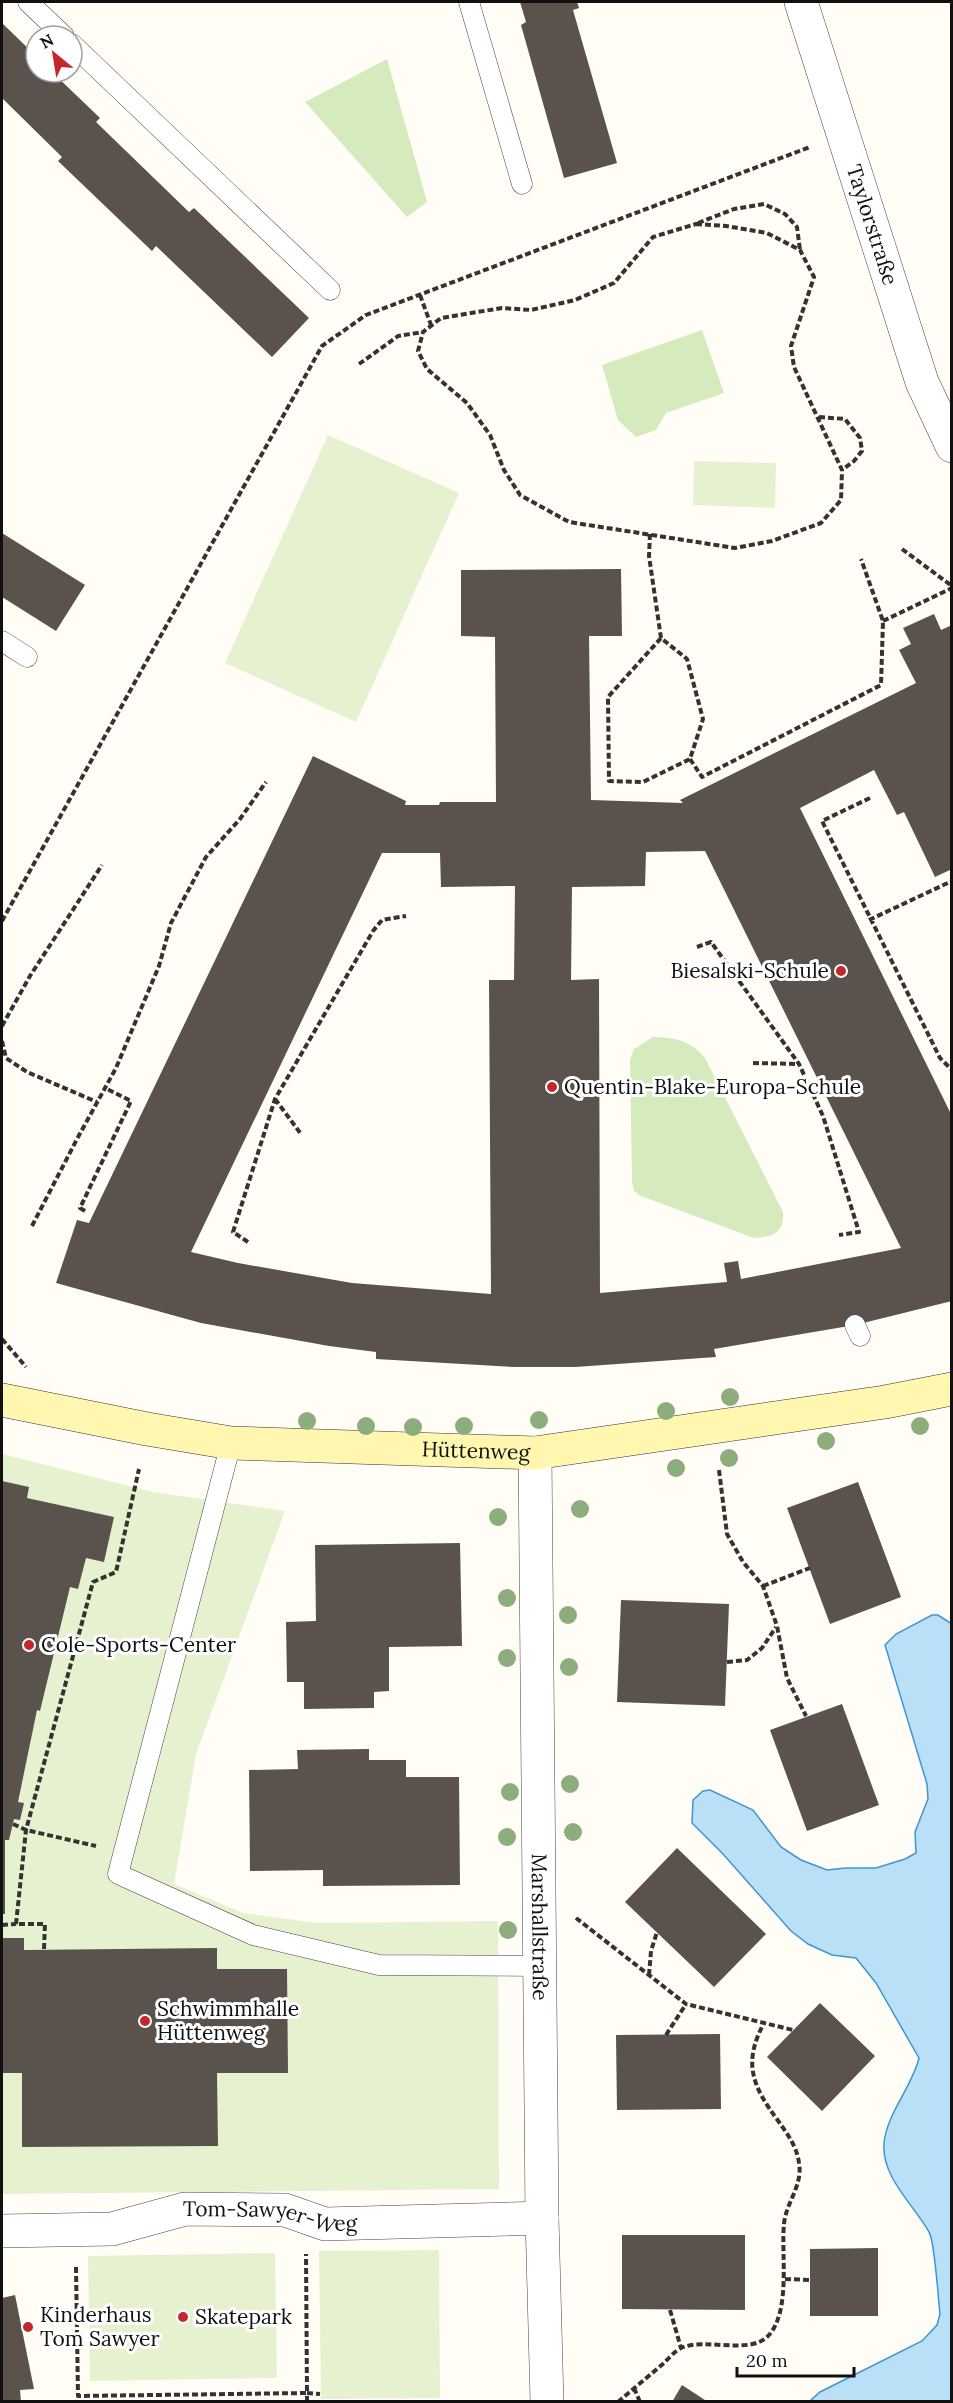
<svg xmlns="http://www.w3.org/2000/svg" width="953" height="2403" font-family="Lora,serif">
  <style>
    .green { fill: #d5ebbd }
    .pitch { fill: #e6f2cf }
    .water { fill: #b9e0f7; stroke: #3f96cf; stroke-width: 1.5 }
    .building { fill: #5a524d; fill-rule: evenodd }
    .lines { fill: none; stroke-linecap: round; stroke-linejoin: round }
    .lane-casing { stroke: #444; stroke-width: 21 }
    .street-casing { stroke: #444; stroke-width: 34 }
    .secondary-casing { stroke: #333; stroke-width: 34 }
    .path { stroke: #333; stroke-width: 4; stroke-dasharray: 6 3; stroke-linecap: butt }
    .lane { stroke: #fff; stroke-width: 20 }
    .street { stroke: #fff; stroke-width: 33 }
    .secondary { stroke: #fff6b0; stroke-width: 33 }
    .tree { fill: #8dad7f }
    .poi-dot { fill: #c4262e; stroke: #fff; stroke-width: 2 }
    .labels { text-anchor: middle; stroke-width: 6; stroke-linejoin: round; paint-order: stroke }
    .street-label { font-size: 21px; fill: #111; stroke: #fff }
    .poi-label { font-size: 21px; fill: #111; stroke: #fff; text-anchor: start }
  </style>
  <rect width="100%" height="100%" fill="#fffdf5"/>
  <path class="green" d="M387 59 427 202 407 217 305 102Z
    M702 330 724 393 666 413 656 430 636 437 618 420 602 365Z
    M653 1037C675 1037 691 1041 705 1058L783 1212C784 1234 773 1236 754 1238L641 1196 634 1191 632 1181 630 1059 634 1049Z"/>
  <path class="pitch" d="M328 435 459 493 356 722 225 663Z
    M694 461 776 463 775 508 693 505Z
    M2 1454 153 1492 285 1511 196 1754 174 1884 243 1913 317 1923 498 1921 499 2189 2 2194Z
    M439 2250 440 2398 321 2399 319 2251Z
    M275 2253 277 2378 90 2381 88 2256Z"/>
  <path class="water" d="M932 1615H938L952 1624 951 2401H810L820 2392 922 2341 937 2325 940 2314C938 2298 935 2242 929 2232 914 2205 881 2177 884 2143 887 2113 912 2087 919 2058L876 1983 856 1958 832 1955 808 1944 791 1931 723 1854 692 1823 693 1800 703 1791 710 1790 753 1810 781 1847 801 1860 827 1870 846 1868H876L905 1859 916 1853 915 1832 928 1799 927 1784 885 1645 896 1634Z"/>
  <path class="building" d="M520 2H577L579 8 573 10 617 163 564 178 521 25 526 22Z
    M2 23 36 56V72H52L100 118 96 122 189 212 194 208 309 318 272 357 156 246 152 251 58 161 62 157 2 98Z
    M2 533 85 585 56 631 2 597Z
    M621 569 622 636H589L591 800 683 803 680 800 916 683 899 650 911 644 903 628 934 614 941 630 952 625V869L935 877 904 812 897 815 874 770 800 808 952 1116V1301L855 1325 714 1349 716 1357 575 1367H513L376 1359V1352L329 1346 201 1323 56 1283 77 1220 89 1223 313 756 406 801 405 805H439L440 802H496L495 637 461 636V570ZM705 851 901 1248 741 1279 738 1261 724 1263 727 1282 600 1293 599 979 571 980 572 887 645 886 646 852ZM382 853H440L441 887 515 886 514 980H489L491 1294 352 1283 238 1263 191 1252Z
    M2 1481 29 1487 27 1498 114 1517 104 1562 86 1558 78 1589 70 1587 40 1711 37 1710 18 1802 24 1803 20 1820 14 1819 9 1840H5V1914H2Z
    M858 1482 901 1597 830 1624 787 1508Z
    M460 1543 462 1646 389 1647V1691L374 1692V1708L304 1709V1682H287L286 1622 316 1621 315 1545Z
    M621 1600 729 1604 725 1706 617 1702Z
    M842 1704 879 1805 807 1831 770 1730Z
    M369 1749V1760H406V1777H459L460 1885 323 1886V1870L250 1871 249 1770 298 1769 297 1750Z
    M677 1848 766 1934 714 1987 625 1902Z
    M2 1938H24V1950L217 1948V1969H287L288 2073H217L218 2146 22 2147V2073H2Z
    M820 2003 875 2056 822 2111 767 2057Z
    M720 2034 721 2109 617 2110 616 2035Z
    M622 2235H745V2310L622 2309Z
    M878 2248V2316H810V2249Z
    M15 2295 34 2389 20 2390 21 2402H2V2298Z
    M682 2385 708 2402H672Z"/>
  <g class="lines">
    <g class="lane-casing">
      <path id="lane" d="M28 2 64 36
        M469 2 522 184
        M72 44 330 290
        M2 641 27 657
        M855 1325 860 1336
        M231 1443 118 1874 253 1935 379 1965 540 1966"/>
    </g>
    <g class="street-casing">
      <g id="street">
        <path id="s1" d="M801 2 922 382 952 446"/>
        <path id="s2" d="M535 1453 542 2218 547 2402"/>
        <path id="s3" d="M2 2231 112 2229 185 2209 285 2210 325 2224 542 2218"/>
      </g>
    </g>
    <g class="secondary-casing">
      <g id="secondary">
        <path id="s4" d="M2 1400 147 1429 231 1443 535 1453 885 1402 952 1389"/>
      </g>
    </g>
    <path class="path" d="M698 223 734 209 764 204 785 214 797 227 800 250
      M696 224 726 226 767 233 800 250 814 277 791 346 794 367 842 470 841 500 821 523 772 541 735 548 569 522 520 495 504 470 490 435 467 403 427 369 418 351 423 332 441 318 502 308 531 310 575 300 614 283 653 237Z
      M420 295 431 325
      M359 364 398 336 423 332
      M819 417 845 419 860 438 862 451 854 461 842 470
      M650 534 649 556 661 638 687 659 703 719 690 759 643 782 609 781 608 697 661 638
      M902 549 952 586
      M883 621 952 588
      M690 759 702 777 881 685 883 621 861 559
      M870 798 822 821 940 1058 952 1070
      M869 920 952 881
      M2 921 322 346 366 315 810 147
      M697 947 711 942 799 1064 823 1116 859 1232 839 1235
      M2 1026 30 976 102 865
      M2 1041 6 1058 27 1072 97 1102
      M753 1063 798 1064
      M275 1099 301 1134
      M85 1211 80 1208 131 1101 105 1088
      M32 1226 77 1139 116 1068 159 966 171 923 206 857 240 819 266 782
      M248 1242 233 1232 275 1099 373 931 382 920 406 916
      M2 1339 26 1367
      M719 1470 727 1534 743 1562 763 1586 777 1626 787 1678 806 1716
      M763 1586 810 1568
      M727 1662 747 1660 762 1648 776 1627
      M13 1824 26 1830 96 1846
      M576 1918 686 2004 793 2030
      M2 1925 16 1924
      M44 1949 45 1924H16L26 1830 93 1582 116 1572 139 1469
      M649 1975 651 1951 657 1932
      M666 2035 686 2004
      M76 2267 78 2396 307 2393 306 2254
      M785 2279 810 2280
      M670 2310 681 2348
      M634 2388 640 2402
      M307 2402V2393L320 2394
      M618 2402C633 2389 649 2376 664 2363 669 2358 675 2351 681 2348 705 2337 751 2356 769 2335 791 2310 781 2253 784 2224 786 2202 803 2186 799 2163 797 2147 788 2135 779 2122 753 2087 742 2064 764 2023"/>
    <use href="#lane" class="lane"/>
    <use href="#street" class="street"/>
    <use href="#secondary" class="secondary"/>
  </g>
  <g class="tree">
    <circle cx="730" cy="1397" r="9"/>
    <circle cx="666" cy="1411" r="9"/>
    <circle cx="539" cy="1420" r="9"/>
    <circle cx="307" cy="1421" r="9"/>
    <circle cx="366" cy="1426" r="9"/>
    <circle cx="464" cy="1426" r="9"/>
    <circle cx="920" cy="1426" r="9"/>
    <circle cx="413" cy="1427" r="9"/>
    <circle cx="826" cy="1441" r="9"/>
    <circle cx="729" cy="1458" r="9"/>
    <circle cx="676" cy="1468" r="9"/>
    <circle cx="580" cy="1509" r="9"/>
    <circle cx="498" cy="1517" r="9"/>
    <circle cx="507" cy="1598" r="9"/>
    <circle cx="568" cy="1615" r="9"/>
    <circle cx="507" cy="1658" r="9"/>
    <circle cx="569" cy="1667" r="9"/>
    <circle cx="570" cy="1784" r="9"/>
    <circle cx="510" cy="1792" r="9"/>
    <circle cx="573" cy="1832" r="9"/>
    <circle cx="507" cy="1837" r="9"/>
    <circle cx="508" cy="1930" r="9"/>
  </g>
  <g class="poi-dot">
    <circle cx="841" cy="971" r="6"/>
    <circle cx="552" cy="1087" r="6"/>
    <circle cx="29" cy="1645" r="6"/>
    <circle cx="145" cy="2021" r="6"/>
    <circle cx="183" cy="2317" r="6"/>
    <circle cx="28" cy="2327" r="6"/>
  </g>
  <g class="labels">
    <g class="street-label">
      <text dy="7" stroke="none"><textPath href="#s1" startOffset="234">Taylorstraße</textPath></text>
      <text dy="7" stroke="none"><textPath href="#s4" startOffset="478">Hüttenweg</textPath></text>
      <text dy="7" stroke="none"><textPath href="#s2" startOffset="474">Marshallstraße</textPath></text>
      <text dy="7" stroke="none"><textPath href="#s3" startOffset="272">Tom-Sawyer-Weg</textPath></text>
    </g>
    <g class="poi-label">
      <text x="829" y="978" text-anchor="end">Biesalski-Schule</text>
      <text x="564" y="1094">Quentin-Blake-Europa-Schule</text>
      <text x="41" y="1652">Cole-Sports-Center</text>
      <text x="157" y="2016">Schwimmhalle<tspan x="157" dy="24">Hüttenweg</tspan></text>
      <text x="40" y="2322">Kinderhaus<tspan x="40" dy="24">Tom Sawyer</tspan></text>
      <text x="195" y="2324">Skatepark</text>
    </g>
  </g>
  <rect width="953" height="2403" fill="none" stroke="#111111" stroke-width="6"/>
  <g transform="translate(54 54) rotate(330)"><circle r="28" fill="#ffffff" stroke="#a0a0a0" stroke-width="1.5"/>
  <path d="M0-4.5L10 22L0 15L-10 22Z" fill="#c4262e"/>
  <text y="-9" font-size="16" font-weight="bold" text-anchor="middle" fill="#111111">N</text>
  </g>
  <path d="M737 2367v9h117v-9" fill="none" stroke="#111111" stroke-width="3"/>
  <text x="746" y="2367" font-size="18" fill="#111111" stroke="#ffffff" stroke-width="4.5" paint-order="stroke">20 m</text>
</svg>
